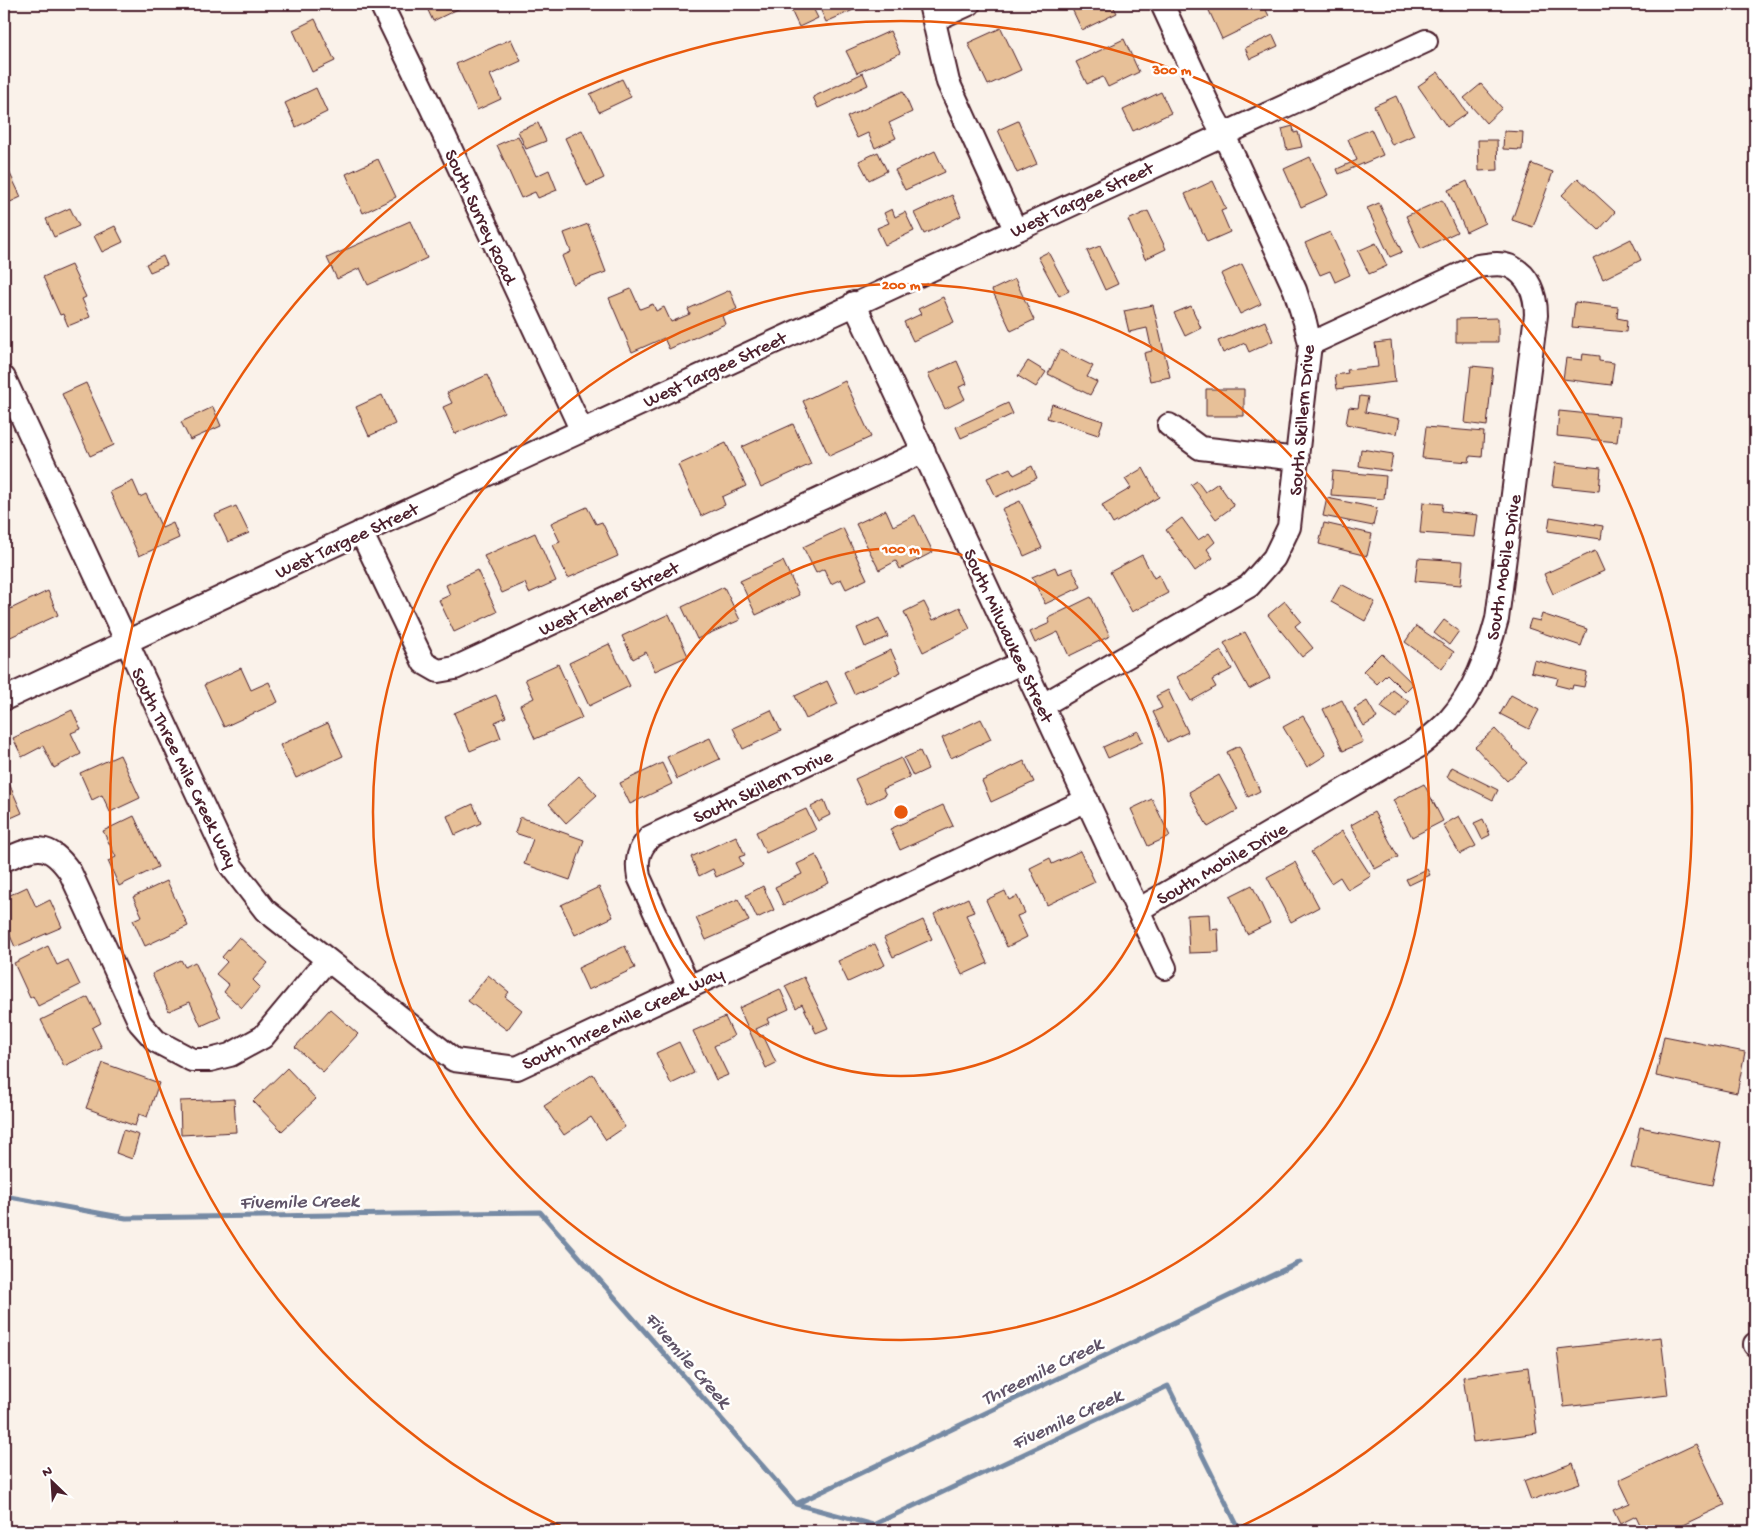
<svg xmlns="http://www.w3.org/2000/svg" width="1759" height="1535" font-family="'Gochi Hand',sans-serif">
  <style>
    .lines { fill: none; stroke-linecap: round; stroke-linejoin: round }
    .stream { stroke: #768aa4; stroke-width: 5 }
    .building { fill: #e7c098; stroke: #4a1f2b }
    .minor-casing { stroke: #4a1f2b; stroke-width: 26 }
    .minor { stroke: #fff; stroke-width: 22 }
    .ring { fill: none; stroke: #e8590c; stroke-width: 2.5 }
    .labels { text-anchor: middle; stroke-width: 5; stroke-linejoin: round; paint-order: stroke }
    .street-label { font-size: 19px; fill: #4a1f2b; stroke: #fff }
    .water-label { font-size: 20px; font-style: italic; fill: #605468; stroke: #fff }
    .centre { fill: #e8590c; stroke: #fff; stroke-width: 2.5 }
    .ring-label { font-size: 15px; text-anchor: middle; font-weight: bold; fill: #e8590c; stroke: #fff; stroke-width: 5; stroke-linejoin: round; paint-order: stroke }
  </style>
  <rect width="100%" height="100%" fill="#faf2ea"/>
  <filter id="ink" filterUnits="userSpaceOnUse"><feTurbulence type="fractalNoise" baseFrequency=".02" numOctaves="2"/><feDisplacementMap in="SourceGraphic" scale="10" xChannelSelector="R" yChannelSelector="G"/><feConvolveMatrix kernelMatrix="1 2 1 2 8 2 1 2 1" color-interpolation-filters="sRGB"/></filter>
  <g filter="url(#ink)">
    <g class="lines">
      <path class="stream" d="M4 1196 126 1218 540 1212 796 1504 873 1525 1168 1386 1240 1531
        M796 1504 1300 1262"/>
    </g>
    <path class="building" d="M425 4H458L460 8 433 21Z
      M799 4H811L818 18 799 27 790 8Z
      M818 4H867L826 22Z
      M1083 4H1112L1117 13 1082 30 1072 9Z
      M1206 4H1263L1269 16 1222 39Z
      M315 19 335 61 312 72 293 30Z
      M1001 28 1021 70 988 85 968 43Z
      M890 31 900 53 857 73 846 51Z
      M1273 35 1278 46 1250 59 1245 48Z
      M511 39 521 61 490 75 501 99 477 110 456 64Z
      M1124 39 1139 72 1108 87 1103 77 1087 84 1076 62Z
      M1438 72 1467 113 1447 127 1418 86Z
      M863 73 868 85 818 108 813 97Z
      M622 79 631 97 599 112 590 94Z
      M1481 84 1502 108 1486 123 1464 98Z
      M316 88 327 112 296 127 285 103Z
      M903 91 912 112 889 123 896 138 875 148 868 133 857 138 847 117Z
      M1161 92 1171 113 1133 131 1123 110Z
      M1396 96 1414 135 1392 145 1374 106Z
      M1018 121 1037 164 1017 173 998 130Z
      M538 123 546 141 526 149 518 131Z
      M1293 126 1294 133 1298 132 1302 147 1287 150 1282 129Z
      M1371 129 1383 155 1339 174 1337 169 1357 160 1348 139Z
      M582 130 604 178 587 186 565 138Z
      M1504 131 1523 132 1522 150 1503 149Z
      M518 136 536 176 549 170 557 190 538 198 535 192 521 198 497 145Z
      M1478 140H1497L1498 170 1479 171Z
      M935 151 945 172 905 190 895 170Z
      M878 152 887 171 869 180 859 161Z
      M1310 157 1328 195 1301 207 1284 169Z
      M378 159 396 197 363 213 346 174Z
      M4 161 21 197 4 205Z
      M1532 164 1553 172 1533 227 1512 220Z
      M1578 178 1615 212 1599 230 1562 195Z
      M1213 181 1226 209 1221 211 1230 232 1207 242 1185 194Z
      M1467 181 1485 223 1466 232 1448 190Z
      M952 195 961 216 924 234 914 213Z
      M1442 200 1457 232 1421 249 1406 216Z
      M1379 203 1402 252 1390 257 1367 208Z
      M70 208 79 226 54 237 46 219Z
      M892 209 895 217 905 212 914 231 885 245 877 228 889 223 884 213Z
      M1148 211 1166 249 1145 259 1128 220Z
      M410 221 427 258 368 285 360 268 337 279 327 258Z
      M588 224 606 272 573 284 562 256 571 252 564 233Z
      M115 226 123 242 102 252 94 236Z
      M1330 232 1350 275 1335 282 1330 271 1320 275 1305 243Z
      M1631 239 1641 260 1603 279 1593 258Z
      M1376 243 1387 266 1369 274 1358 251Z
      M1100 246 1118 284 1105 290 1087 251Z
      M1048 252 1069 291 1059 296 1038 257Z
      M163 256 167 265 150 272 146 264Z
      M1242 264 1261 304 1240 314 1221 274Z
      M71 265 86 297 82 299 90 317 68 326 63 314 60 315 43 277Z
      M1015 279 1034 320 1011 331 992 290Z
      M631 289 640 309 653 304 656 311 664 307 671 322 690 314 688 309 730 290 737 309 722 316 725 324 669 349 664 338 632 352 609 298Z
      M943 297 954 322 913 341 904 322 921 314 918 309Z
      M1575 302 1618 307 1617 318 1627 320 1626 332 1572 327Z
      M1153 305 1170 377 1150 381 1144 353 1152 351 1147 328 1129 332 1124 311Z
      M1191 306 1201 328 1185 336 1174 313Z
      M1498 318V342H1456V319Z
      M1265 321 1273 341 1249 352 1245 343 1223 353 1218 341Z
      M1391 341 1395 382 1337 389 1335 375 1348 373 1347 370 1378 367 1375 343Z
      M1060 350 1093 366 1087 377 1097 382 1090 395 1048 374Z
      M1583 354 1599 356V361L1614 363 1611 385 1563 379 1566 358 1582 360Z
      M957 361 967 384 959 387 965 399 945 409 928 374Z
      M1028 361 1046 372 1036 387 1018 376Z
      M1471 366 1493 368 1487 426 1465 423Z
      M487 375 504 412 455 434 443 407 452 403 447 393Z
      M845 381 871 437 829 456 803 401Z
      M86 383 114 445 90 456 62 394Z
      M1206 389H1244V416H1206Z
      M382 395 395 424 369 436 356 407Z
      M1360 396 1368 397 1365 412 1400 419 1397 434 1346 424 1349 407 1358 408Z
      M1008 403 1013 414 961 438 956 427Z
      M1052 404 1103 421 1098 435 1047 418Z
      M213 407 221 426 190 440 181 422Z
      M1559 411 1620 417 1617 442 1557 436Z
      M793 424 811 464 761 487 742 447Z
      M1426 427 1484 432 1482 457 1470 456 1469 462 1422 458Z
      M726 443 746 486 722 497 725 505 701 516 678 465Z
      M1361 449 1393 454 1390 471 1359 466Z
      M1555 463 1601 468 1599 491 1552 486Z
      M1032 466 1037 478 996 497 987 478 1010 468 1014 475Z
      M1143 468 1159 497 1113 524 1102 505 1131 488 1125 479Z
      M1333 471 1386 476 1384 499 1331 495Z
      M133 481 140 497 146 494 162 528 173 523 179 538 139 556 110 492Z
      M1197 481 1205 492 1218 483 1234 506 1216 519 1191 485Z
      M1327 498 1377 508 1373 526 1323 516Z
      M1020 501 1042 548 1024 556 1002 509Z
      M1423 502 1443 504 1442 511 1478 515 1475 537 1420 533Z
      M236 506 249 533 228 542 215 515Z
      M587 507 596 524 602 522 618 556 568 578 553 545 560 542 551 523Z
      M886 510 893 526 915 515 933 552 900 569 896 561 879 570 856 524Z
      M1550 517 1603 526 1601 539 1548 531Z
      M1182 518 1198 540 1209 533 1215 542 1207 549 1213 558 1195 571 1166 530Z
      M1324 523 1372 534 1367 556 1319 544Z
      M843 528 867 579 846 589 841 579 831 584 824 569 816 573 803 547Z
      M535 533 556 581 529 593 525 583 502 593 484 556Z
      M1595 551 1604 571 1553 594 1544 574Z
      M1142 555 1154 578 1159 575 1168 593 1132 612 1110 572Z
      M1418 558 1463 561 1461 585 1415 581Z
      M783 561 799 595 756 615 740 581Z
      M1055 567 1058 574 1072 568 1081 587 1045 604 1032 577Z
      M477 570 497 612 454 632 439 600 450 595 446 585Z
      M1341 584 1375 602 1365 621 1331 602Z
      M724 587 740 620 697 639 682 607Z
      M48 591 58 615 4 640V612Z
      M1091 597 1110 636 1069 656 1058 632 1035 643 1030 632 1050 623 1048 618Z
      M1285 601 1301 621 1295 626 1313 648 1302 657 1268 615Z
      M924 602 933 620 960 607 970 629 923 652 904 612Z
      M669 614 688 656 655 671 646 652 633 659 622 636Z
      M1542 614 1587 629 1581 646 1528 628 1531 619 1540 621Z
      M879 618 888 637 865 647 857 628Z
      M1444 620 1459 631 1449 645 1434 633Z
      M1416 626 1454 652 1442 669 1405 642Z
      M1245 632 1270 678 1249 689 1224 643Z
      M609 644 630 686 589 706 569 663Z
      M891 650 901 672 854 694 844 672Z
      M1221 651 1232 669 1212 680 1216 687 1191 701 1177 677Z
      M1381 653 1413 684 1405 692 1387 674 1377 684 1363 671Z
      M1534 660 1587 673 1584 687 1573 685 1572 689 1556 685 1558 678 1531 672Z
      M558 664 582 718 535 739 520 705 534 698 525 679Z
      M241 668 251 690 269 682 278 702 224 727 204 685Z
      M827 681 838 704 806 719 795 696Z
      M1168 690 1188 732 1167 742 1153 712 1162 708 1156 696Z
      M1393 690 1409 702 1397 718 1381 707Z
      M496 695 506 717 495 722 501 738 470 751 454 713Z
      M1511 695 1539 710 1529 729 1500 714Z
      M1342 700 1363 742 1343 751 1323 709Z
      M1367 701 1377 718 1364 726 1354 709Z
      M72 710 81 729 71 733 81 754 54 768 43 746 22 757 13 738Z
      M771 710 781 731 743 749 733 728Z
      M1303 716 1326 755 1307 767 1283 727Z
      M981 719 991 739 951 758 942 738Z
      M328 723 343 756 296 778 280 745Z
      M1495 729 1527 763 1507 781 1475 747Z
      M1138 731 1143 742 1108 758 1103 747Z
      M710 738 720 759 677 779 667 757Z
      M1239 746 1260 791 1248 797 1227 752Z
      M920 751 928 769 913 776 904 758Z
      M120 755 140 798 110 812 102 795 92 800 80 773Z
      M901 758 910 777 883 789 886 795 867 804 855 779Z
      M1024 761 1034 782 991 802 982 781Z
      M662 763 672 784 630 804 620 783Z
      M1452 767 1498 790 1493 800 1447 777Z
      M4 772 22 813 4 821Z
      M1219 775 1238 810 1208 827 1189 792Z
      M579 776 597 795 566 823 549 804Z
      M1424 784 1443 821 1412 837 1393 800Z
      M1152 799 1170 836 1148 846 1131 809Z
      M824 800 830 815 818 821 811 807Z
      M473 804 481 823 455 835 447 816Z
      M943 805 953 826 900 850 890 829Z
      M806 809 816 830 766 853 756 832Z
      M1374 812 1398 857 1375 869 1351 825Z
      M134 816 158 867 119 886 108 861 116 857 103 831Z
      M1459 816 1476 846 1460 854 1443 825Z
      M520 817 584 840 570 880 524 864 533 839 515 833Z
      M1483 819 1490 835 1482 839 1474 823Z
      M1342 831 1371 876 1348 890 1340 877 1331 883 1311 852Z
      M736 836 745 855 739 857 743 865 716 877 713 869 699 876 691 857Z
      M1080 851 1095 882 1047 905 1030 868 1050 858 1052 864Z
      M816 855 829 883 783 905 775 887 802 874 797 864Z
      M1295 862 1319 907 1291 922 1267 877Z
      M1427 869 1430 875 1409 885 1406 879Z
      M167 881 188 926 145 946 133 920 142 916 133 897Z
      M1252 885 1270 923 1247 934 1230 896Z
      M763 886 774 910 757 918 746 895Z
      M27 887 36 907 50 900 62 927 15 947 4 922V898Z
      M599 887 613 917 575 935 561 905Z
      M1005 891 1009 900 1017 896 1025 913 1017 916 1027 937 1007 947 986 900Z
      M968 898 974 912 966 915 988 963 962 975 934 914Z
      M738 899 749 921 706 940 696 918Z
      M1209 914 1210 930 1218 929 1219 952 1189 953 1187 915Z
      M923 920 932 939 893 957 884 938Z
      M239 937 268 963 253 980 260 987 242 1008 224 992 229 985 216 974 227 962 222 957Z
      M875 944 885 965 848 982 838 961Z
      M48 946 57 965 68 960 80 985 38 1006 33 996 30 998 14 963Z
      M625 946 635 968 588 990 578 968Z
      M181 960 185 967 195 962 221 1017 201 1026 190 1002 169 1011 152 974Z
      M488 975 509 992 505 997 522 1010 507 1030 468 1001Z
      M804 977 828 1028 816 1033 802 1004 796 1008 785 986Z
      M780 989 789 1009 767 1019 769 1023 756 1029 760 1037 763 1035 776 1063 766 1068 739 1008Z
      M88 997 101 1023 92 1028 102 1048 64 1066 41 1020Z
      M330 1009 358 1034 323 1072 295 1047Z
      M725 1017 734 1036 714 1046 728 1075 716 1080 693 1031Z
      M1664 1036 1745 1052 1737 1093 1656 1076Z
      M679 1042 694 1073 671 1084 656 1053Z
      M103 1063 159 1083 147 1117 139 1114 135 1126 86 1108Z
      M287 1068 316 1099 282 1131 253 1101Z
      M593 1074 625 1127 606 1140 591 1117 564 1135 544 1106Z
      M234 1099 236 1132 181 1135 180 1101Z
      M1640 1127 1721 1143 1712 1185 1631 1168Z
      M123 1130 139 1135 132 1159 116 1153Z
      M1661 1337 1668 1395 1564 1407 1557 1349Z
      M1528 1367 1537 1433 1473 1442 1463 1377Z
      M1696 1444 1725 1505 1670 1531H1643L1636 1516 1620 1524 1613 1510 1630 1503 1619 1480Z
      M1573 1463 1580 1483 1531 1500 1524 1481Z"/>
    <g class="lines">
      <g class="minor-casing">
        <path id="minor" d="M381 4 431 107 581 429
          M930 4 948 82 1015 229
          M934 20 969 4
          M854 303 1165 968
          M4 378 231 866 265 910 454 1060 517 1068 1087 800
          M1169 425 1200 448 1298 459
          M361 532 424 663 438 671 455 668 924 451
          M4 699C477 478 950 258 1426 41
          M1043 705 1249 586 1274 558 1289 527 1310 344 1305 322 1295 290 1223 133 1214 117 1162 4
          M4 860C36 846 48 841 70 872L140 1023 156 1041 192 1060H210L230 1055 263 1037 327 960
          M1138 910 1419 746C1429 738 1440 730 1449 720 1475 691 1487 656 1497 619L1536 315C1536 295 1529 274 1509 266 1499 262 1488 265 1478 266L1310 344
          M689 987 639 877C636 860 638 850 650 837L1023 662
          M1755 1344V1345"/>
      </g>
      <use href="#minor" class="minor"/>
    </g>
  </g>
  <g class="ring">
    <circle cx="901" cy="812" r="264"/>
    <circle cx="901" cy="812" r="528"/>
    <path d="M567 1529A791 791 0 1 1 1235 1529"/>
  </g>
  <g class="labels">
    <g class="street-label">
      <text transform="translate(1081 198) rotate(-25)" y="7">West Targee Street</text>
      <text transform="translate(482 216) rotate(65)" y="7">South Surrey Road</text>
      <text transform="translate(714 368) rotate(-25)" y="7">West Targee Street</text>
      <text transform="translate(1300 420) rotate(-85)" y="7">South Skillern Drive</text>
      <text transform="translate(346 539) rotate(-25)" y="7">West Targee Street</text>
      <text transform="translate(1502 567) rotate(-81)" y="7">South Mobile Drive</text>
      <text transform="translate(608 597) rotate(-25)" y="7">West Tether Street</text>
      <text transform="translate(1010 635) rotate(65)" y="7">South Milwaukee Street</text>
      <text transform="translate(186 767) rotate(64)" y="7">South Three Mile Creek Way</text>
      <text transform="translate(762 785) rotate(-25)" y="7">South Skillern Drive</text>
      <text transform="translate(1221 862) rotate(-30)" y="7">South Mobile Drive</text>
      <text transform="translate(622 1017) rotate(-25)" y="7">South Three Mile Creek Way</text>
    </g>
    <g class="water-label">
      <text transform="translate(299 1200) rotate(-1)" y="7">Fivemile Creek</text>
      <text transform="translate(689 1359) rotate(49)" y="7">Fivemile Creek</text>
      <text transform="translate(1041 1370) rotate(-26)" y="7">Threemile Creek</text>
      <text transform="translate(1066 1418) rotate(-25)" y="7">Fivemile Creek</text>
    </g>
  </g>
  <circle cx="901" cy="812" r="8" class="centre"/>
  <g class="ring-label">
    <text x="1172" y="74">300 m</text>
    <text x="901" y="289">200 m</text>
    <text x="901" y="553">100 m</text>
  </g>
  <rect width="1759" height="1535" fill="none" stroke="#fff" stroke-width="20"/>
  <rect x="10" y="10" width="1739" height="1515" fill="none" stroke="#4a1f2b" stroke-width="2" filter="url(#ink)"/>
  <g transform="translate(52 1482) rotate(335)" stroke="#ffffff" stroke-width="4" paint-order="stroke">
  <path d="M0-4L9 19L0 12L-9 19Z" fill="#4a1f2b"/>
  <text y="-8" font-size="14" font-weight="bold" text-anchor="middle" fill="#4a1f2b">N</text>
  </g>
</svg>
